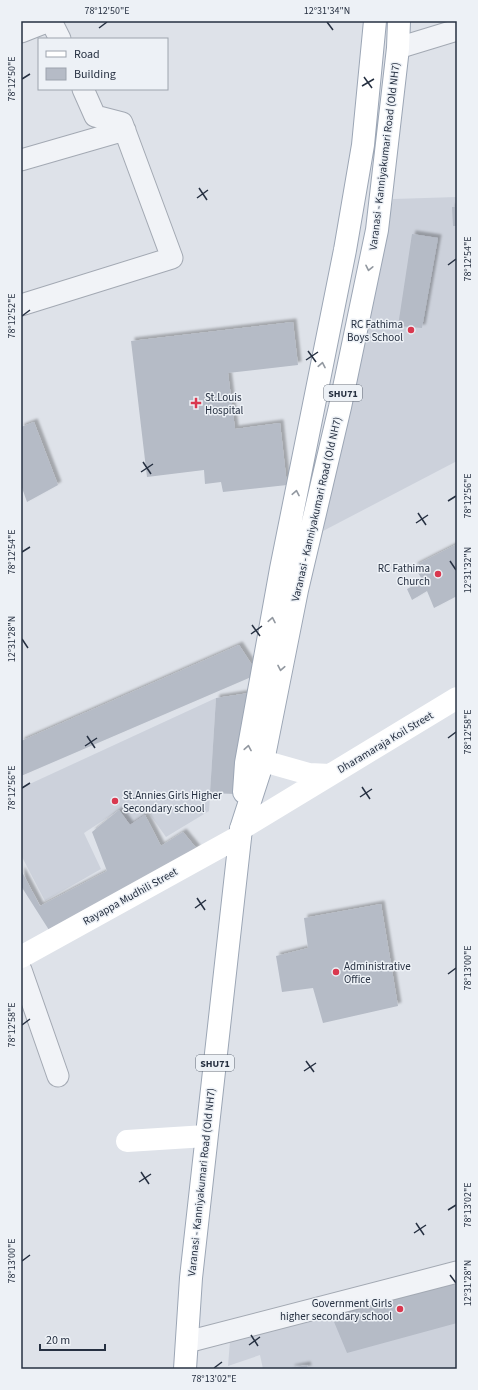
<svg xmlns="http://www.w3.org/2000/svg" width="478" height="1390" font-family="'Source Sans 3',sans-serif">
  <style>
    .built { fill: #ccd1db }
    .building { fill: #b5bbc6; filter: url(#shadow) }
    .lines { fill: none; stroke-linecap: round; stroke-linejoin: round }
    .street-casing { stroke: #a3a9b3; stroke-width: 23 }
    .primary-casing { stroke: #9ca6b5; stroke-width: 24 }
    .street { stroke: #f1f3f7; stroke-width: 21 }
    .secondary { stroke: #fff; stroke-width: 22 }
    .primary { stroke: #fff; stroke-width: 22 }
    .oneway { stroke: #9298a0 }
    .ticks { fill: none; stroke: #263041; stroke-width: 1.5 }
    .poi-dot { fill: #d9384f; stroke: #edf1f6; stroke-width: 1.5 }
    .labels { text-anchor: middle; stroke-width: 3; stroke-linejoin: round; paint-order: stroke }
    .shield { fill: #edf1f6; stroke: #626a77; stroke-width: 1 }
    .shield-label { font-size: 10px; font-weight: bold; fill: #263041 }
    .street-label { font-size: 11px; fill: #263041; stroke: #edf1f6 }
    .poi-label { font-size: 11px; fill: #263041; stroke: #edf1f6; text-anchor: end }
    .neatline { fill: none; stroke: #263041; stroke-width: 1.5 }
    .ticks-label { font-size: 10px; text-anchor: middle; fill: #263041 }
  </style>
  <defs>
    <filter id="shadow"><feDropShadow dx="3.5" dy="-3.5" stdDeviation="1" flood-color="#0004"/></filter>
  </defs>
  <rect width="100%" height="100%" fill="#dee2e9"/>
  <path class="built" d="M457 197V461L323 531 393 199Z
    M216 698 209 811 166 837 149 813 130 825 119 810 84 833 101 869 45 901 21 855V788Z
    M457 1277V1369H263L260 1355 228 1366 230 1341Z"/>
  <path class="building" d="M452 207H457V226H453Z
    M412 234 438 238 422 328 398 326Z
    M293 322 298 365 228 373 235 429 280 423 287 485 223 492 221 482 205 484 204 470 147 477 131 341Z
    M34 422 58 485 27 502 21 485V427Z
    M457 544V596L434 608 427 591 412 600 407 589 423 581 414 566Z
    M239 645 258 674 21 776V741Z
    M249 693 235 794 210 793 216 698Z
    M119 810 130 825 145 815 161 846 183 832 197 849 49 930 21 886V870L40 906 107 871 92 832Z
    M381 904 398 1006 323 1023 313 988 282 992 276 956 308 948 304 918Z
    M457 1283V1323L347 1353 332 1317Z
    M307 1365 308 1369H291V1368Z"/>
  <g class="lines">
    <g class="street-casing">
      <path id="street" d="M51 21 60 39
        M21 32 49 21
        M398 48 457 30
        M21 160 125 130
        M21 305 172 258 122 123 95 116 83 89
        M21 970 58 1076
        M187 1342 457 1272"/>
    </g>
    <g class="primary-casing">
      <path id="primary" d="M244 792 246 763 281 569 345 250 363 145 375 21
        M185 1369 191 1278 241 829 263 761 297 590 340 407 377 230 398 48 399 21"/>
    </g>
    <use href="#street" class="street"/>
    <path class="secondary" d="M263 761 309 774 330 775 457 698
      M241 829 330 775
      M21 957 240 836
      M127 1141 206 1136"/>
    <use href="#primary" class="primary"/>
  </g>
  <defs><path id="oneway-chevron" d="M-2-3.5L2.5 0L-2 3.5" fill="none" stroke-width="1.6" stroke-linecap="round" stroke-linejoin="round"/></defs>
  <g class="oneway">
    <use href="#oneway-chevron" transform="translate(369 268) rotate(102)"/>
    <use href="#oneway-chevron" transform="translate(322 365) rotate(-79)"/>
    <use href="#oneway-chevron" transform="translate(296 493) rotate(-79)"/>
    <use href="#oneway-chevron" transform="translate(272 620) rotate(-79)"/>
    <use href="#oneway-chevron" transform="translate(281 668) rotate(101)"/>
    <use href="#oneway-chevron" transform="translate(248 748) rotate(-80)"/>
  </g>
  <path class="ticks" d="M327 22 333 30M99 28 107 22M364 77 372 88M22 79 30 74M362 86 374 79M199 188 207 200M197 198 208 190M448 265 456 259M22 316 30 310M308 351 316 362M306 360 318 352M143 462 151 474M141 472 153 464M448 501 456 496M418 513 426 525M416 523 428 515M22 552 30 547M450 561 456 570M252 625 260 636M251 634 262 626M22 639 28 648M87 736 95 748M448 738 456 732M85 746 97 738M362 787 370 799M22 788 30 783M360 797 372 789M197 898 205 910M195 908 206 900M448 974 456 968M22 1025 30 1019M306 1061 314 1072M304 1071 316 1063M141 1172 149 1184M139 1182 151 1174M448 1210 456 1205M416 1223 424 1235M414 1233 426 1225M22 1261 30 1255M450 1275 456 1283M251 1335 258 1346M249 1345 260 1337M214 1368 222 1362"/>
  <g class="poi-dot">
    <circle cx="411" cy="330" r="4"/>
    <path d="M194 397h4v4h4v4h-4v4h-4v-4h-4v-4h4z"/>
    <circle cx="438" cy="574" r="4"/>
    <circle cx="115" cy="801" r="4"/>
    <circle cx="336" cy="972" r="4"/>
    <circle cx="400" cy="1309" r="4"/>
  </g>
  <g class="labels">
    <g class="shield">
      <rect x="324" y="385" width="38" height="16" rx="3"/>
      <rect x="196" y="1055" width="38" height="16" rx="3"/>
    </g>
    <g class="shield-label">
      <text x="343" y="397">SHU71</text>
      <text x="215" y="1067">SHU71</text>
    </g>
    <g class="street-label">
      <text transform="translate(384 156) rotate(-83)" y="4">Varanasi - Kanniyakumari Road (Old NH7)</text>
      <text transform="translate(316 509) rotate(-77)" y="4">Varanasi - Kanniyakumari Road (Old NH7)</text>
      <text transform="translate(385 742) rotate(-31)" y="4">Dharamaraja Koil Street</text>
      <text transform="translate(130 896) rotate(-29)" y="4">Rayappa Mudhili Street</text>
      <text transform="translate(201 1182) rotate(-84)" y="4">Varanasi - Kanniyakumari Road (Old NH7)</text>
    </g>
    <g class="poi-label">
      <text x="403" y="328">RC Fathima<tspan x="403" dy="13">Boys School</tspan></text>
      <text x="205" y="401" text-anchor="start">St.Louis<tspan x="205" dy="13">Hospital</tspan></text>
      <text x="430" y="572">RC Fathima<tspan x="430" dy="13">Church</tspan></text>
      <text x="123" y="799" text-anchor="start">St.Annies Girls Higher<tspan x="123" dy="13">Secondary school</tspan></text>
      <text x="344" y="970" text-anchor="start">Administrative<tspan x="344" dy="13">Office</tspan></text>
      <text x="392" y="1307">Government Girls<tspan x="392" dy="13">higher secondary school</tspan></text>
    </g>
  </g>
  <rect width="478" height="1390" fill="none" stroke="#edf1f6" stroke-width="44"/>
  <rect x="38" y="38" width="130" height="52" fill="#edf1f6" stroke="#9da4ae"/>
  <rect x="46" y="51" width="20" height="6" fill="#ffffff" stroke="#9da4ae"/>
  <text x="74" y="58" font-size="12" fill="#263041">Road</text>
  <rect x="46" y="68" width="20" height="12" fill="#b5bbc6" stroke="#9da4ae"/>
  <text x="74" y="78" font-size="12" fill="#263041">Building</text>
  <path d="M40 1344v6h65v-6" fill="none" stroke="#263041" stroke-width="2"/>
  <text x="46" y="1344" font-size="12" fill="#263041" stroke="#edf1f6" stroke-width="3" paint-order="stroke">20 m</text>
  <rect x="22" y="22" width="434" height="1346" class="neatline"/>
  <g class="ticks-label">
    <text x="107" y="14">78°12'50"E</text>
    <text x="327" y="14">12°31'34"N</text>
    <text transform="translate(11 79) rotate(-90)" y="4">78°12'50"E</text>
    <text transform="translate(467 259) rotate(-90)" y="4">78°12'54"E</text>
    <text transform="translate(11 316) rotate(-90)" y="4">78°12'52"E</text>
    <text transform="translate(467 496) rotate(-90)" y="4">78°12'56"E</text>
    <text transform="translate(11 552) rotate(-90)" y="4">78°12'54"E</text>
    <text transform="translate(467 570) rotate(-90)" y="4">12°31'32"N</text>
    <text transform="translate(11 639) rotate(-90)" y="4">12°31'28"N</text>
    <text transform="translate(467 732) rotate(-90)" y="4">78°12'58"E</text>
    <text transform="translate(11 788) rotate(-90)" y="4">78°12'56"E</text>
    <text transform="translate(467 968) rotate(-90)" y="4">78°13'00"E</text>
    <text transform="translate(11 1025) rotate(-90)" y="4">78°12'58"E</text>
    <text transform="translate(467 1205) rotate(-90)" y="4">78°13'02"E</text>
    <text transform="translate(11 1261) rotate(-90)" y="4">78°13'00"E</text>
    <text transform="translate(467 1283) rotate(-90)" y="4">12°31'28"N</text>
    <text x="214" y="1382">78°13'02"E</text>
  </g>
</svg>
